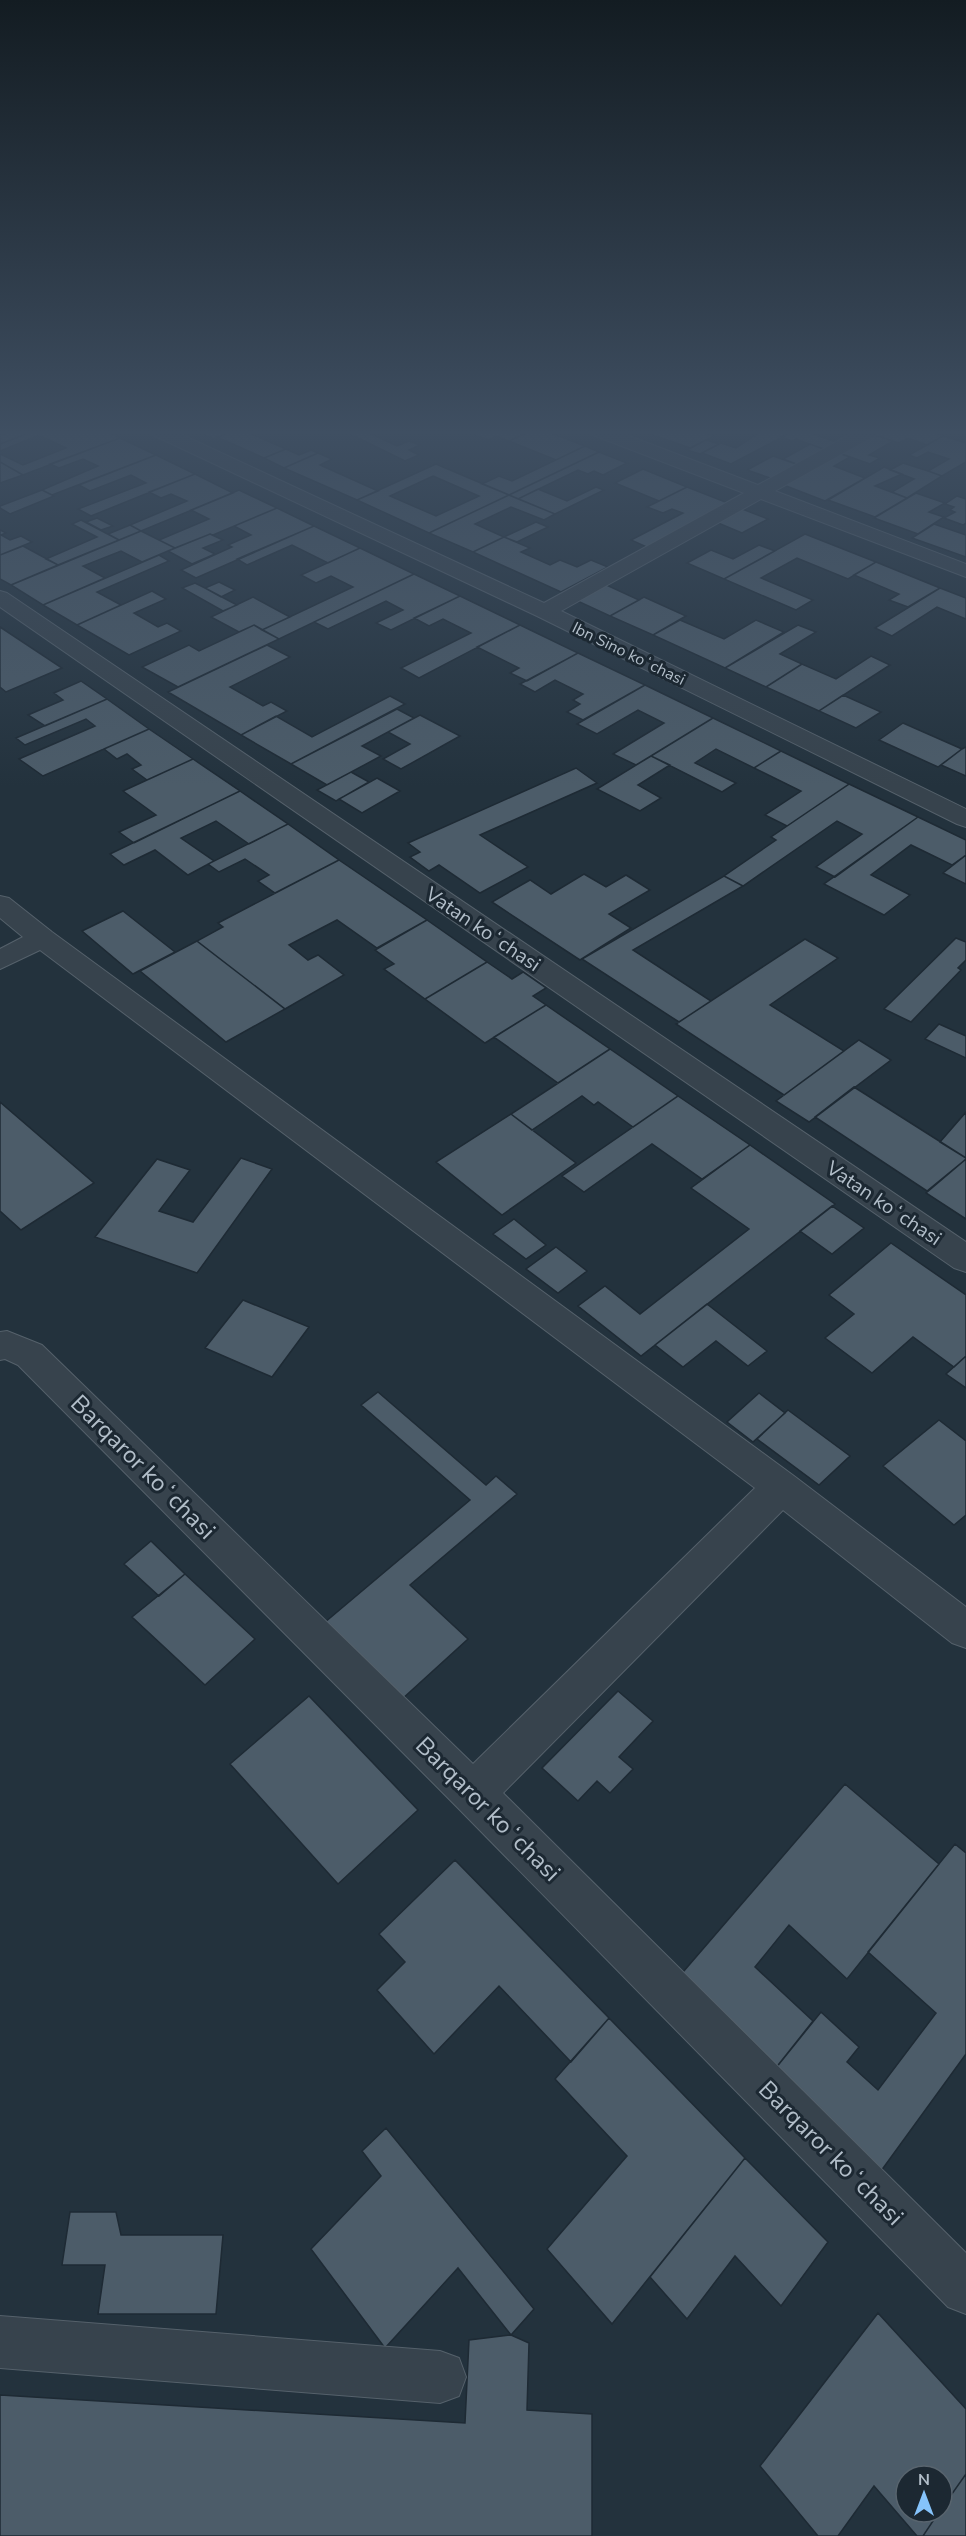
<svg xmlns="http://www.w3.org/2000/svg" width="966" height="2536" font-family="'Nunito Sans',sans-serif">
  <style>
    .building { fill: #4c5c69; stroke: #1e2a34; stroke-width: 1.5; fill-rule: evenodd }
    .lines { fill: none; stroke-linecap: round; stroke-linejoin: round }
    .minor-casing { stroke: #55616b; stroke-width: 2 }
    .minor { fill: #37434d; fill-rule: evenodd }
    .labels { text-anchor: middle; stroke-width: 6; stroke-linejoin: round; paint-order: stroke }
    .far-street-label { font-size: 16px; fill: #b2bec9; stroke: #1c2832 }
    .street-label { font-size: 20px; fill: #b2bec9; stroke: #1c2832 }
    .near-street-label { font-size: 24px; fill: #b2bec9; stroke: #1c2832 }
  </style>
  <rect width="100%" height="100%" fill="#23323d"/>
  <path class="building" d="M12 431H34L0 444V435Z
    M34 431H106L120 438 23 475 0 462V454L23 465 66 448 39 435 0 451V444Z
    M197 431H233L214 439Z
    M233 431H244L286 449 264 458 217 437Z
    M344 431H374L369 433 397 446 409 441 420 445 409 450 419 455 405 461Z
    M481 431H530L509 441 496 436 488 440 474 434Z
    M530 431H546L585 446 556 460 509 441Z
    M642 431H700L714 436 690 448Z
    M749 431 790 433 731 464 702 453 721 443 736 448 757 434Z
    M793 431H813L810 433 839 443 826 450 796 439 792 441 781 437Z
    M875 431H930L943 436 927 445 908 438 899 443 871 434Z
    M873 434 893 441 869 455 880 458 870 464 839 453Z
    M943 436 966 443V462L942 476 928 471 949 459 928 452 917 458 909 455Z
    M120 438 156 455 52 495 42 490 98 466 83 459 59 468 50 464Z
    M706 440 719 444 700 454 687 450Z
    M810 444 826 450 799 465 783 459Z
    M585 446 599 452 509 495 482 484 499 476 512 481Z
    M286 449 299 455 311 450 318 453 284 468 264 458Z
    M599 452 627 463 603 475 594 471 588 474 578 470 518 499 509 495Z
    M318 453 332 459 320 465 378 491 357 500 284 468Z
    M838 453 850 457 834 466 865 478 825 501 781 484Z
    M156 455 195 474 91 516 78 509 146 483 131 475 90 491 79 485Z
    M773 456 799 465 773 479 747 470Z
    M0 462 23 475 0 483Z
    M903 463 928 471 942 476 907 498 892 492 914 479 890 470Z
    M436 464 509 495 429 533 357 500ZM433 476 479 496 436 516 390 496Z
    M884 467 902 474 875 486 907 498 875 517 828 500Z
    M643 469 687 487 659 501 615 483Z
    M195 474 233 493 141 531 130 525 187 501 171 494 161 498 149 492Z
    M596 487 604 490 555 514 518 499 538 489 567 501Z
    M687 487 733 505 651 549 631 540 683 513 672 509 663 513 647 507Z
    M42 490 54 496 10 514 0 508V506Z
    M239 490 277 508 213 535 210 534 175 548 159 540 209 519 191 510Z
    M916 493 945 503 929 512 944 517 918 534 874 518Z
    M509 495 555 514 544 520 511 507 475 524 504 537 473 552 429 533Z
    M957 496 966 499V523L963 525 944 518 955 512 950 510 954 507 945 504Z
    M737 507 768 519 742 533 711 520Z
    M277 508 314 526 196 578 181 570 232 547 228 545 251 535 234 526Z
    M97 518 113 526 101 530 86 522Z
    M81 520 119 540 58 565 46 559 97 537 72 524Z
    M536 522 548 527 517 542 504 537Z
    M934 524 966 535V557L912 538Z
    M130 525 141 531 119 540 108 534Z
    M314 526 360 548 328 563 292 545 247 565 237 559Z
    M0 530 6 533 1 535 10 540 21 536 32 542 0 555Z
    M141 531 175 548 142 562 121 551 83 566 105 578 43 605 11 585Z
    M210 534 223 540 203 548 215 554 192 564 168 551Z
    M805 534 876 562 848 579 797 558 761 578 813 600 796 610 724 579Z
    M504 537 530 548 521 552 550 565 560 560 577 567 591 560 608 567 561 592 473 552Z
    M759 545 775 551 724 579 687 563 711 550 733 559Z
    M23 546 58 565 11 585 0 579V555Z
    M360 548 414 574 279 639 262 630 353 587 331 576 316 583 301 575Z
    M159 555 169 561 97 592 121 605 77 625 43 605Z
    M876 562 940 588 908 607 889 600 899 594 854 575Z
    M414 574 460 596 391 630 376 623 403 610 386 601 328 629 314 622Z
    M219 582 235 590 221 597 205 588Z
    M600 582 639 600 610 616 571 598Z
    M195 583 205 588 237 605 223 611 182 588Z
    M940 588 966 598V619L937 607 892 636 875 628Z
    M152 591 166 599 134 613 158 627 167 623 181 631 129 655 77 625Z
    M460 596 520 625 419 678 401 668 471 633 443 619 429 626 414 618Z
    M253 597 290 617 262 630 254 625 239 632 211 617Z
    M644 597 686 616 653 635 610 616Z
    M680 620 724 639 756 620 784 632 725 668 653 635Z
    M254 625 279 639 178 687 142 667 189 645 199 651Z
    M520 625 578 653 527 681 510 673 519 668 477 647Z
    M798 625 816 632 780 654 802 664 766 687 725 668Z
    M0 627 62 668 6 692 0 687Z
    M267 645 290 657 230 687 263 706 271 702 287 711 241 735 168 692Z
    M578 653 645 685 583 720 567 712 580 704 573 700 583 694 555 680 535 692 520 684Z
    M871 656 890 665 819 711 766 687 802 664 836 679Z
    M81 681 107 699 45 726 28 715 63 700 54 693Z
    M645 685 713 718 636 765 613 754 664 723 638 710 597 734 577 724Z
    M843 695 881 712 856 728 819 711Z
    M390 696 405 704 291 764 241 735 276 716 312 737Z
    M107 699 149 729 43 776 19 759 95 726 86 719 25 745 16 738Z
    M397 709 414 718 362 746 381 756 327 785 291 764Z
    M420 715 460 736 401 769 383 759 410 744 388 732Z
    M713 718 781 751 754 768 716 749 695 763 736 783 722 792 651 756Z
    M903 723 962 749 938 767 879 740Z
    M149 729 193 759 147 780 132 769 141 765 127 754 117 759 104 749Z
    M966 747V776L941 765 962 749Z
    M781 751 849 784 787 826 765 815 801 791 754 768Z
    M651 756 670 765 638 785 661 798 640 811 597 789Z
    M193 759 240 791 134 843 119 832 156 815 123 791Z
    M576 768 597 783 480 835 528 867 480 893 439 865 429 871 410 857 420 852 408 843Z
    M351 772 369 782 336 801 317 790Z
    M377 778 400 791 362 813 339 799Z
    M849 784 918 817 835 877 816 867 862 834 837 821 743 886 724 876 776 840 771 837Z
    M240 791 288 824 249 844 216 821 181 838 214 861 188 875 155 850 124 865 110 854Z
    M918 817 966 840V855L952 865 911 845 871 875 910 895 884 915 824 884Z
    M288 824 339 860 275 893 258 881 269 875 245 859 219 872 208 864Z
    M966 855V884L943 873Z
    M339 860 427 920 377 948 337 920 289 945 308 960 318 955 344 975 285 1009 197 941 223 927 218 923Z
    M584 874 606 887 626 875 650 890 609 914 631 928 580 960 492 902 530 880 551 894Z
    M724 876 743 886 633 950 711 1001 679 1022 582 959Z
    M123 911 175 952 133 974 82 931Z
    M427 920 487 962 425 999 384 969 394 964 375 950Z
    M956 938 966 942V960L958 968 961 970 911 1022 884 1009Z
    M805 939 838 958 770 1005 844 1051 784 1095 676 1024Z
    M197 941 285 1009 226 1042 140 971Z
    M487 962 512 979 523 972 546 988 533 996 546 1005 485 1043 425 999Z
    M546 1005 610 1049 558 1083 494 1037Z
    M939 1024 966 1036V1058L925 1039Z
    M859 1040 891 1060 809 1122 776 1101Z
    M610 1049 678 1096 633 1127 598 1102 594 1105 582 1096 532 1130 511 1114Z
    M854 1087 966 1158V1159L927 1191 815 1117Z
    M678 1096 750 1145 702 1179 652 1144 584 1192 562 1176Z
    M0 1102 94 1183 21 1230 0 1211Z
    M966 1112V1158L940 1142Z
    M511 1114 576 1163 502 1215 436 1162Z
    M750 1145 835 1204 641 1356 578 1306 605 1286 640 1314 749 1229 691 1188Z
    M241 1158 272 1169 197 1273 95 1237 157 1159 190 1170 159 1211 193 1222Z
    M966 1159V1219L926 1193Z
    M832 1206 864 1228 832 1254 800 1231Z
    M514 1219 546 1245 526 1259 493 1234Z
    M891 1243 966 1295V1356L954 1367 913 1337 872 1373 825 1338 854 1314 829 1295Z
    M556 1247 587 1271 558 1293 526 1269Z
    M243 1300 309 1327 272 1377 205 1348Z
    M707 1304 767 1351 748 1366 716 1341 683 1367 655 1345Z
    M966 1356V1388L946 1374Z
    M378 1392 486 1485 496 1476 517 1494 410 1585 468 1639 401 1700 324 1623 470 1500 361 1405Z
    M759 1393 785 1413 753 1442 727 1422Z
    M788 1410 850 1456 819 1485 757 1439Z
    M939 1420 966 1441V1515L954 1525 883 1466Z
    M151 1541 185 1574 159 1596 124 1564Z
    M185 1574 255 1639 205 1685 132 1617Z
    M618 1691 653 1721 619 1757 633 1769 610 1793 597 1781 578 1801 542 1768Z
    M309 1696 418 1810 338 1884 230 1764Z
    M845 1784 939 1864 847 1979 789 1925 755 1967 813 2021 767 2079 671 1986Z
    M955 1844 966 1853V2054L873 2182 767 2079 821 2012 859 2047 847 2062 878 2090 936 2013 868 1952Z
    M455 1860 609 2018 571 2062 499 1986 434 2054 377 1990 405 1962 379 1934Z
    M609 2018 745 2158 612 2324 547 2249 627 2156 555 2079Z
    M386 2128 534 2309 511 2335 458 2268 385 2348 311 2249 381 2176 362 2151Z
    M745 2158 828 2242 781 2306 735 2256 687 2319 650 2277Z
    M70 2212H116L121 2235H223L216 2314H98L105 2265H62Z
    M878 2313 966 2409V2474L942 2508V2476H906V2512H939L923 2536H917L874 2486 838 2536H818L760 2466Z
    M511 2335 529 2343 527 2410 592 2414V2536H0V2395L465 2423 469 2340Z
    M966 2474V2536H923L939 2512H942V2508Z"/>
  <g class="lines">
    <g class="minor-casing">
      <path id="minor" d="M150 431H174L544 603 744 493 593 435 590 431H616L758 485 856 431H879L876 435 775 491 966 564V577L761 499 561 611 966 809V827L957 824 537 616 153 435Z
        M0 591 7 593 966 1242V1272L954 1268 0 607Z
        M0 896 9 898 52 932 794 1476 966 1607V1648L952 1643 783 1510 503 1793 966 2253V2314L948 2307 458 1808 18 1365 5 1359 0 1360V1332L7 1331 42 1345 473 1764 755 1488 40 950 0 969V949L23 937 0 918Z
        M0 2316 440 2351 459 2358 466 2377 459 2396 440 2403 0 2368Z"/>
    </g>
    <use href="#minor" class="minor"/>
  </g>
  <linearGradient id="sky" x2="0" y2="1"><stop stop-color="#131c22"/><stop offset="0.55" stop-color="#3f4f62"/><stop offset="1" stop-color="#3f4f62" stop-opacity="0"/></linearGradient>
  <rect width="966" height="786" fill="url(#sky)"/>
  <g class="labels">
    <g class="far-street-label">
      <text transform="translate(629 653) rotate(26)" y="6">Ibn Sino koʻchasi</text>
    </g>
    <g class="street-label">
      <text transform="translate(483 929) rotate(34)" y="7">Vatan koʻchasi</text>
      <text transform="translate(884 1203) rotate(34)" y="7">Vatan koʻchasi</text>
    </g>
    <g class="near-street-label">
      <text transform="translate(143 1467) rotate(45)" y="8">Barqaror koʻchasi</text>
      <text transform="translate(488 1809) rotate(45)" y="8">Barqaror koʻchasi</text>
      <text transform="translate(831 2153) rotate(45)" y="8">Barqaror koʻchasi</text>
    </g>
  </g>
  <g transform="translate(924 2494)"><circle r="28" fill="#1c2832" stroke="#58646e" stroke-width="1.5"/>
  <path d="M0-4.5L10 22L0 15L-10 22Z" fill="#85c3fb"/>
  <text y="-9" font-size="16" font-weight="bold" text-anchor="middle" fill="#b2bec9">N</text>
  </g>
</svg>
